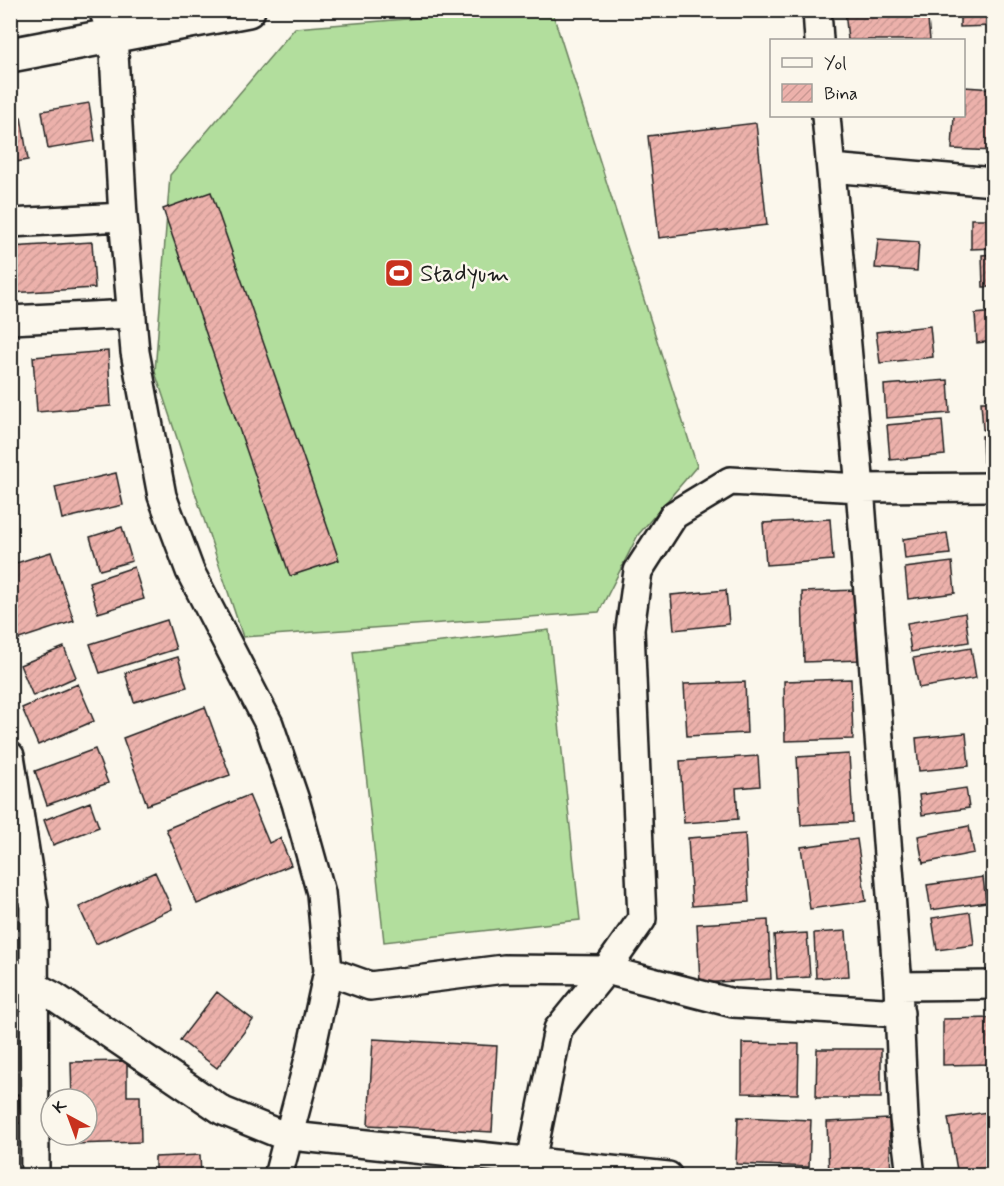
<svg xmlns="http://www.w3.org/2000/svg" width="1004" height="1186" font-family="Mynerve,sans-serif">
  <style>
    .garden { fill: #b2de9d; stroke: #677d5c; stroke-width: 1.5 }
    .building { fill: url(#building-hatch); stroke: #1c1c1c; stroke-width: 1.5 }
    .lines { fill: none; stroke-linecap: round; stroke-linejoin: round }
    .minor-casing { stroke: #1c1c1c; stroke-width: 32 }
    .tertiary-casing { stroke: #1c1c1c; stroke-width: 38 }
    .minor { stroke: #fbf7ec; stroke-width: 27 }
    .tertiary { stroke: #fbf7ec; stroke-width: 33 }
    .labels { text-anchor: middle; stroke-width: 5; stroke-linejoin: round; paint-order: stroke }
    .poi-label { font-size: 24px; fill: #1c1c1c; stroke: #fbf7ec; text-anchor: start }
  </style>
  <defs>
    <pattern id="building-hatch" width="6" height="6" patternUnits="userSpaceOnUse" patternTransform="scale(1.5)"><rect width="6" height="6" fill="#ecb1ab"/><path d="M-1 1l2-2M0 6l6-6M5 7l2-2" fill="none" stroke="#ca9893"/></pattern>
  </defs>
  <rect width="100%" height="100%" fill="#fbf7ec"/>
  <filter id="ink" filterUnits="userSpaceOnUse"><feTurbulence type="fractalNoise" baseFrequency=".0167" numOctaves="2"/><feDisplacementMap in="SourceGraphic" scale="12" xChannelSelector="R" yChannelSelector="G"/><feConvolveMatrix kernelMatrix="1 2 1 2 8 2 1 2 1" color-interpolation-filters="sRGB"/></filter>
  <g filter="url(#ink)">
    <path class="garden" d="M505 11H552L697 466 638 535 599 612 243 637 155 372 170 175 295 28Z
      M549 630 580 920 384 942 353 652Z"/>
    <path class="building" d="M845 10H927L930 40H848Z
      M960 10H994V26L960 27Z
      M964 87 994 89V151L952 149 954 116H964Z
      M89 103 95 141 48 149 42 111Z
      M21 117 28 160 10 163V119Z
      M756 123 767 225 659 238 648 136Z
      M211 192 339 560 290 576 163 209Z
      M971 219H994V248L971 249Z
      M878 239 919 242 917 271 875 268Z
      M92 242 95 288 10 293V247Z
      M994 254V287H983L982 255Z
      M994 312V341L977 343 975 314Z
      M930 326 933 357 880 363 876 332Z
      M108 351 111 406 37 412 33 357Z
      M948 380 950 413 886 418 884 385Z
      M981 402H994V429L983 430Z
      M942 420 945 455 890 460 887 425Z
      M982 436H994V462H983Z
      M116 473 123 505 62 519 55 487Z
      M830 519 833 560 766 565 763 523Z
      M122 527 132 561 100 570 90 537Z
      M947 533 950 554 905 559 903 539Z
      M51 552 74 621 10 642V565Z
      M952 562 955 593 908 599 905 568Z
      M134 567 144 599 98 613 89 582Z
      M726 590 729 624 674 630 671 595Z
      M856 590 859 660 804 662 802 592Z
      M965 613 969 642 911 652 907 623Z
      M167 620 176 649 100 673 90 644Z
      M64 647 76 677 33 696 20 665Z
      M971 648 976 678 919 688 913 658Z
      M178 657 187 687 134 702 125 673Z
      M851 679 853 739 785 741 784 681Z
      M745 682 747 733 687 736 684 684Z
      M78 684 94 721 38 745 22 708Z
      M205 707 230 775 147 805 123 738Z
      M966 733 969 766 919 771 916 738Z
      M95 749 108 783 47 805 35 771Z
      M849 754 853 822 801 825 797 757Z
      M758 756 760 786 736 788 738 819 684 823 680 761Z
      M966 788 969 808 922 815 919 795Z
      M249 795 269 843 280 838 291 865 197 904 166 829Z
      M90 802 99 827 53 845 44 820Z
      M969 826 974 853 923 863 918 836Z
      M745 834 749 902 692 906 688 838Z
      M857 839 866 901 810 909 801 847Z
      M155 872 172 909 96 944 79 907Z
      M983 877 986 902 931 910 927 885Z
      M970 912 974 945 937 950 932 918Z
      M768 920 771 979 700 983 697 924Z
      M846 931 849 976 816 978 814 933Z
      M807 933 810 977 777 979 774 935Z
      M10 991H16L18 1022 10 1023Z
      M217 992 253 1020 217 1068 180 1040Z
      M994 1018V1064L943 1065V1019Z
      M373 1039 497 1046 492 1132 368 1125Z
      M742 1043 799 1044 798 1094 742 1093Z
      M817 1049H881V1098H816Z
      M127 1061V1096H140L141 1142 72 1144V1135H87V1099H72L71 1062Z
      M18 1094 20 1123 10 1124V1095Z
      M987 1112 994 1156V1176H958L948 1118Z
      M738 1117 811 1120 809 1167 736 1164Z
      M889 1119 891 1174 829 1176 827 1122Z
      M200 1155 201 1176H155V1157Z"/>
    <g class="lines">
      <g class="minor-casing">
        <path id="minor" d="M103 10 113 35 123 217 135 352 162 496 190 571 269 724 296 803 321 893 328 971 310 1055 278 1176
          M817 10 819 40
          M826 116 860 488 898 986 904 1119 911 1176
          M831 168 994 182
          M10 223 123 217
          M10 320 132 314
          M10 756 34 907 35 1176
          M328 971 370 986 504 969 606 970 733 1003 900 1013
          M10 973 55 997 223 1111 282 1135 668 1176
          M898 986 994 985
          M528 1176 558 1029 606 970 642 919 630 629 638 571 674 515 730 481 860 488 994 487"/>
      </g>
      <g class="tertiary-casing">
        <path id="tertiary" d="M10 55 248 10"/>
      </g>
      <use href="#minor" class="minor"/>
      <use href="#tertiary" class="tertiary"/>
    </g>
  </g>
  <defs>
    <g id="stadium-square" transform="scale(1.5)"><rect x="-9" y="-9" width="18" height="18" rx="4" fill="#c8321e" stroke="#fbf7ec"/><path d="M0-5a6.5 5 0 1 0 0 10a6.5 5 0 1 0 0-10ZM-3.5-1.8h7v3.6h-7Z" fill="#fff"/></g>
  </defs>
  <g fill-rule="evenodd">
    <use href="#stadium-square" x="399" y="273"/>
  </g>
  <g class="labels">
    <g class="poi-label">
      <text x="420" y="281">Stadyum</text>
    </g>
  </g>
  <rect width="1004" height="1186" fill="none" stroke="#fbf7ec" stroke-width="36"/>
  <rect x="18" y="18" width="968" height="1150" fill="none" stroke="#1c1c1c" stroke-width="2" filter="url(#ink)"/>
  <rect x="770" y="39" width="195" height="78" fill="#fbf7ec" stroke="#a29f99" stroke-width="1.5"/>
  <rect x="782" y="58" width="30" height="9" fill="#fbf7ec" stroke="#a29f99" stroke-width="1.5"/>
  <text x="824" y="69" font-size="18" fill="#1c1c1c">Yol</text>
  <rect x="782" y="84" width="30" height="18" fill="url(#building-hatch)" stroke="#a29f99" stroke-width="1.5"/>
  <text x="824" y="99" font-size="18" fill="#1c1c1c">Bina</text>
  <g transform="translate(69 1117) rotate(319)"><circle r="28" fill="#fbf7ec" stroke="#a29f99" stroke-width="1.5"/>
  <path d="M0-4.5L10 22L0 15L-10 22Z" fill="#c8321e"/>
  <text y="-9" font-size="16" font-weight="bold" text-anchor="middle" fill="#1c1c1c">K</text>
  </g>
</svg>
